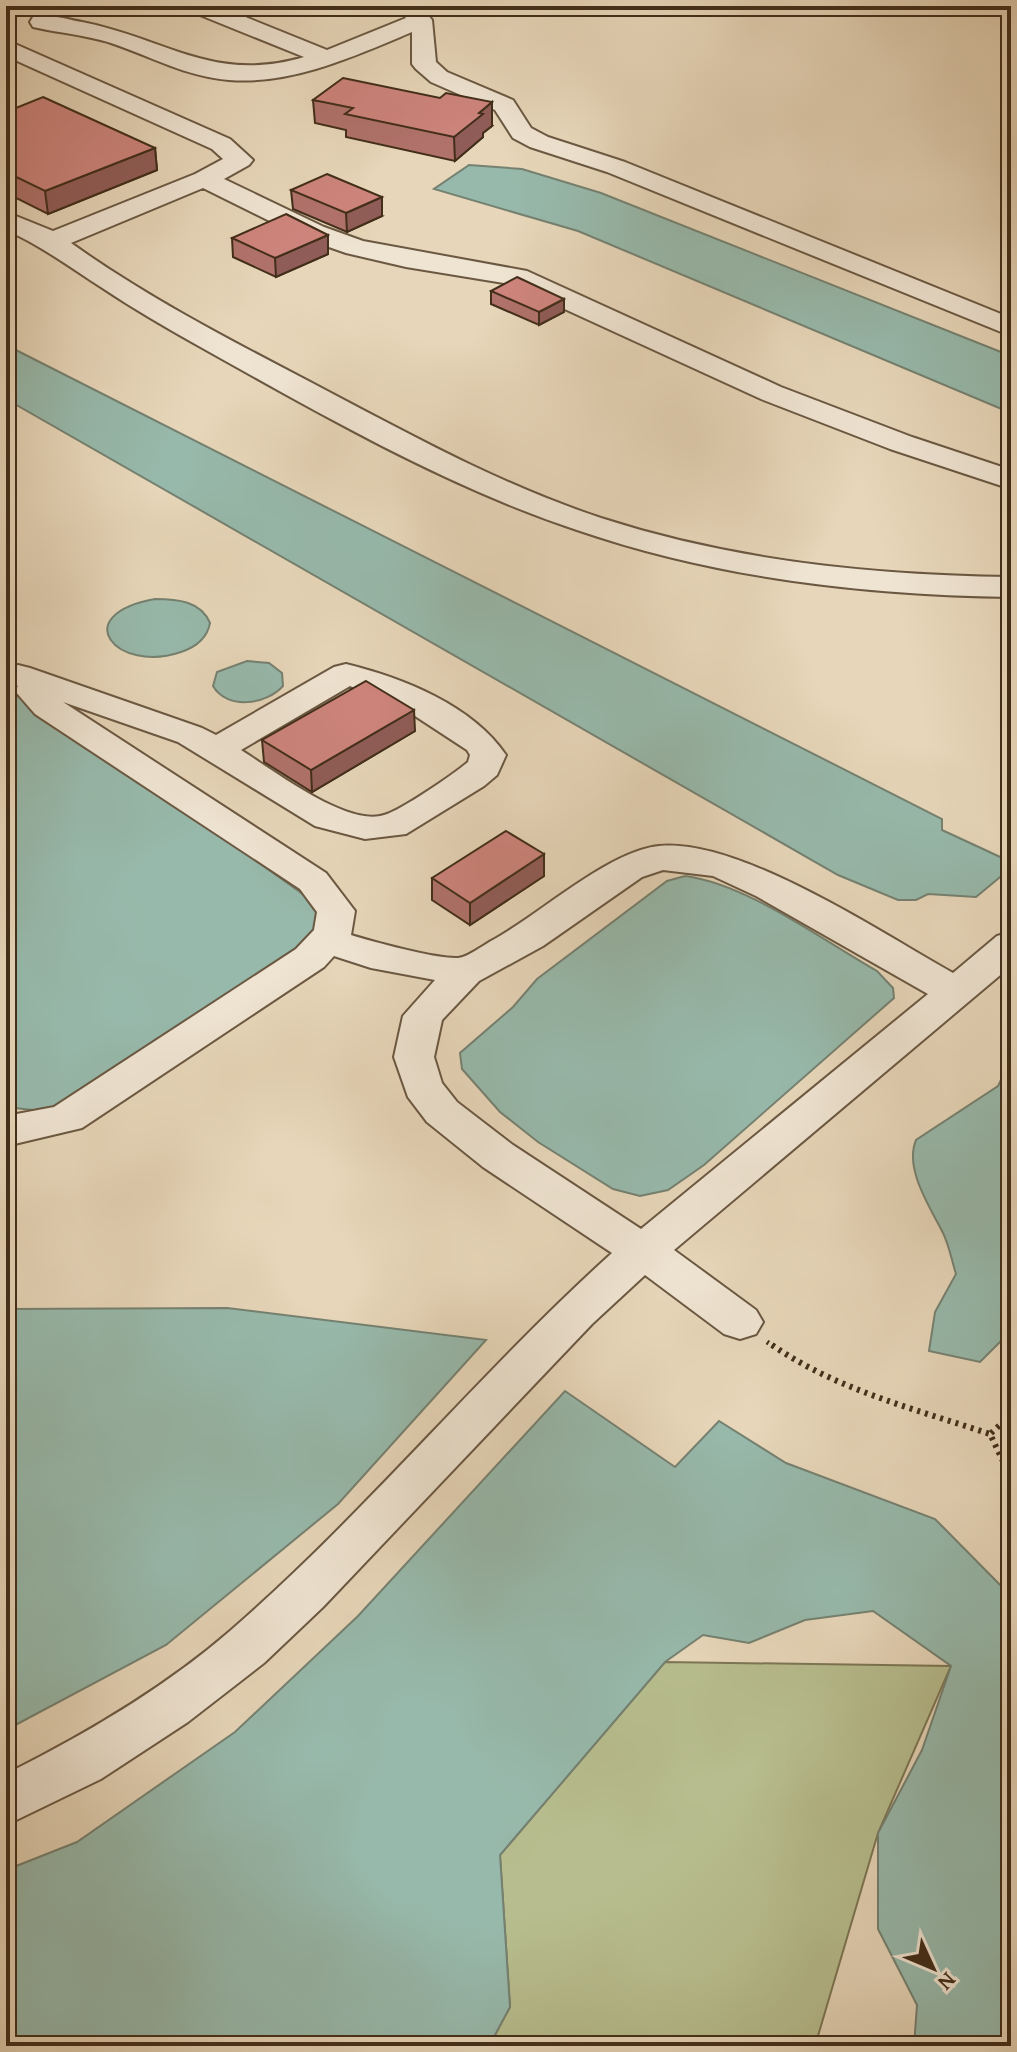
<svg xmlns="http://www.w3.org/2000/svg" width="1017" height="2052" font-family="'Gentium Book Plus',serif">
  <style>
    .green { fill: #b7bd8e; stroke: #7c7654; stroke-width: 2 }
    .water { fill: #97b9ab; stroke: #758171; stroke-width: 2 }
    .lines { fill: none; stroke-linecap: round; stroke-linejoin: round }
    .minor-casing { stroke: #6b5842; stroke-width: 4 }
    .path-far1 { stroke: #422e1a; stroke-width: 5; stroke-dasharray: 2 4; stroke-linecap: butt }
    .path { stroke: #422e1a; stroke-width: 6; stroke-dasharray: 3 5; stroke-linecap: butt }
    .minor { fill: #efe4d2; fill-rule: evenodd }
    .wall { fill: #b0726b; stroke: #422e1a; stroke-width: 2 }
    .shaded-wall { fill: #905c57; stroke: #422e1a; stroke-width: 2 }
    .building { fill: #cd847c; stroke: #422e1a; stroke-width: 2 }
  </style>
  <rect width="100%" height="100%" fill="#e7d6b9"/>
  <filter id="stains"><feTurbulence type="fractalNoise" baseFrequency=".0025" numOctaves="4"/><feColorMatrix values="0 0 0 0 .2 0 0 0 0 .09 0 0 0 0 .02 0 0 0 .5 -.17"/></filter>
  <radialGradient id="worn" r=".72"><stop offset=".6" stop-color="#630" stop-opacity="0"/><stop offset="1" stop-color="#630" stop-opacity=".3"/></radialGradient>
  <path class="green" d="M665 1662 951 1666 878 1833 815 2046H489L510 2007 500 1855Z"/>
  <path class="water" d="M469 165 522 169 601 193 1011 356V413L578 231 434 189Z
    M6 345 942 819V830L1011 862V868L976 897 928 894 916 900H898L838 875 6 399Z
    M155 599C177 599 201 601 210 623 207 639 196 647 181 652 116 674 67 615 155 599Z
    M247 661 269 663 282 673 283 686C266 705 227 710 213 686L217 672Z
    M6 681 329 913 299 948 50 1112 6 1107Z
    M685 876C747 884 821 939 877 971L893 988 894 998 704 1165 668 1190 640 1196 613 1189 538 1142 500 1112 462 1069 460 1053 513 1007 537 979 667 881Z
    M1011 1060V1331L980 1362 929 1351 935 1312 956 1274C952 1261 949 1245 943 1233 930 1207 904 1169 916 1140L998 1086Z
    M227 1308 486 1340 338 1504 166 1645 6 1730V1309Z
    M565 1391 675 1467 719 1421 786 1463 935 1519 1011 1596V2046H914L917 2005 878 1929V1833L922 1750 951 1666 873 1611 805 1620 749 1643 703 1635 665 1662 500 1855 510 2007 489 2046H6V1870L77 1842 235 1732 358 1616Z"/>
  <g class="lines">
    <g class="minor-casing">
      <path id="minor" d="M187 6H218L327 50 406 18 395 6H420L432 20 436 62 447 72 513 100 531 128 548 137 625 162 1011 318V336L607 172 530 147 513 138 495 110 431 82 416 69 412 64V32C355 56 292 85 229 80 187 77 150 56 111 43 86 35 59 33 33 27L30 22 33 17C48 13 66 19 82 22 165 38 214 84 304 57L190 11Z
        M6 40 230 139 253 160 249 165 224 179 324 227 363 241 527 271 781 387 912 437 1011 470V489L890 449 761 399 510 284 406 267 346 253 306 239 203 188 71 243C148 298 232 341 316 385 409 434 501 485 601 518 734 561 871 575 1011 577V597C863 595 717 578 577 530 444 486 319 413 197 345 165 327 134 309 104 289 71 268 42 246 6 230V212L53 231 195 174 223 159 212 149 6 56Z
        M346 664C403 678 472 705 506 755L497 775 484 786 406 834 365 839 315 826 178 742 63 702 326 873 355 911 351 935C374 942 436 959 458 958 468 957 482 946 491 941 538 916 608 851 659 846 740 838 881 933 953 973L997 936 1011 932V966L674 1250 756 1310 763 1322 756 1334 740 1339 724 1334 645 1275 592 1324 323 1607 264 1663 188 1722 101 1779 6 1825V1774C84 1735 163 1689 230 1631 365 1514 479 1373 612 1253L483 1167 427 1122 408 1097 394 1057 403 1016 435 980 371 968 334 956 324 967 82 1128 6 1146V1116L54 1107 296 949 314 930 317 912 300 889 35 714 15 691 18 686 6 682V668L18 665 30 668 202 728 216 735 334 667ZM350 686 412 714 467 750 470 755 468 762C454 774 400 811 384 815 347 827 273 770 241 750ZM663 870 713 876 756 896 928 994 641 1229 513 1145 457 1102 442 1083 434 1057 442 1020 479 981 543 946 642 877Z"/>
    </g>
    <path class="path-far1" d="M767 1342 775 1347"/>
    <path class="path" d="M772 1345C837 1390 915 1409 990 1434
      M1011 1415 990 1434 1011 1478"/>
    <use href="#minor" class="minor"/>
  </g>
  <path class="wall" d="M313 100 492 126 483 133V137L455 161 346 137V130L315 123Z
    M6 112 155 148 157 170 48 214 6 193Z
    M291 190 382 216 347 232 293 209Z
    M328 235V254L276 277 233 257 232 238Z
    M491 291 564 299V312L539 325 491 304Z
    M415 731 312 792 264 762 262 740Z
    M544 854V876L470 925 432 900V878Z"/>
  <path class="shaded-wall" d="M492 102V126L483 133V137L455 161 454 137 479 113Z
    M155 148 157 170 48 214 45 191Z
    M382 197V216L347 232 346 213Z
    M328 235V254L276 277 275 258Z
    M564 299V312L539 325V312Z
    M414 710 415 731 312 792 311 770Z
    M544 854V876L470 925V903Z"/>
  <path class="building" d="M343 78 440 98 446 93 492 102 479 113 483 114 454 137 345 114 353 108 313 100Z
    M43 97 155 148 45 191 6 172V112Z
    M327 174 382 197 346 213 291 190Z
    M286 214 328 235 275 258 232 238Z
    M517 277 564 299 539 312 491 291Z
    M366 681 414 710 311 770 262 740Z
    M506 831 544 854 470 903 432 878Z"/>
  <rect width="1017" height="2052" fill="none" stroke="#e7d6b9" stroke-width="32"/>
  <rect x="8" y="8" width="1001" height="2036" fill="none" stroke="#422e1a" stroke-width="4"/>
  <rect x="16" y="16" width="985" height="2020" fill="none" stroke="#422e1a" stroke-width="2"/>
  <g transform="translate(933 1968) rotate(134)" stroke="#efe4d2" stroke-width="6" paint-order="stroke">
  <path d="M0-6L14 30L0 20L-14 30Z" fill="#422e1a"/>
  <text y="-12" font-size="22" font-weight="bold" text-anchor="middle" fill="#422e1a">N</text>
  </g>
  <rect width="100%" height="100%" filter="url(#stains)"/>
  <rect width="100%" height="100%" fill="url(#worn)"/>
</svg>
